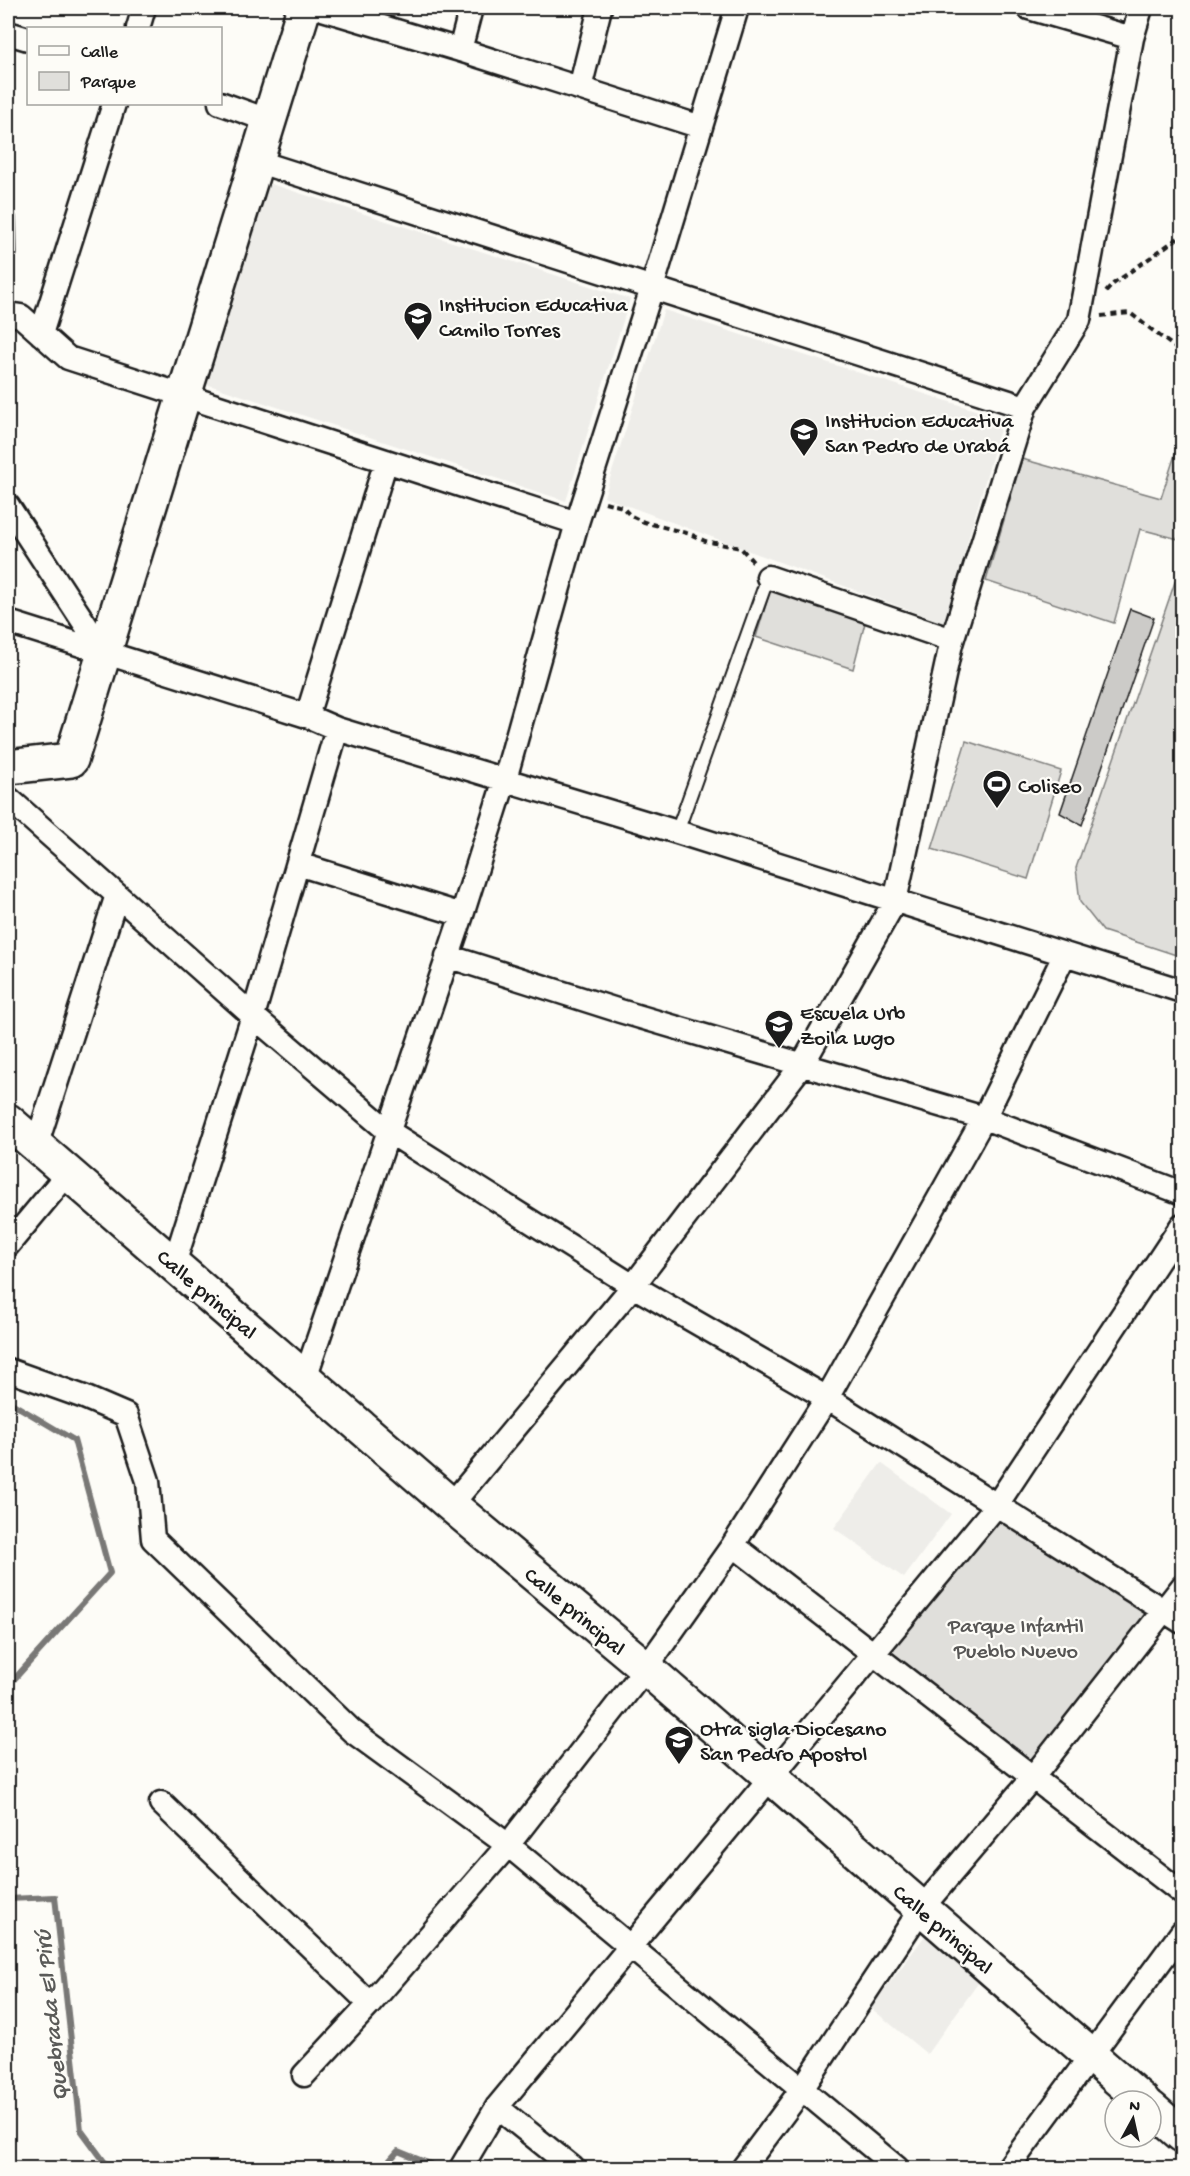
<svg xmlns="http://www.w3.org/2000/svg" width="1190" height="2176" font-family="'Gochi Hand',sans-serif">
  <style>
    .built { fill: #eeede9 }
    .green { fill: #e0dfdb; stroke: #7e7e7c; stroke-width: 1.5 }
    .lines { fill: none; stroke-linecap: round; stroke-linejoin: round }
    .stream { stroke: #797876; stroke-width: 6 }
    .building { fill: #cccbc8; stroke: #1c1c1c; stroke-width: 1.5 }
    .lane-casing { stroke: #1c1c1c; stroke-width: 16 }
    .street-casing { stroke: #1c1c1c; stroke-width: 27 }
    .secondary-casing { stroke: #1c1c1c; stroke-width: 38 }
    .path { stroke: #1c1c1c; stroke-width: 4; stroke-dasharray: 6 4.5; stroke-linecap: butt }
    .lane { stroke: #fdfcf7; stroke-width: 12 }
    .street { stroke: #fdfcf7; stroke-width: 22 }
    .secondary { stroke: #fdfcf7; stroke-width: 33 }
    .labels { text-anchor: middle; stroke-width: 4.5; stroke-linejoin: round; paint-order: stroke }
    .poi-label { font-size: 22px; fill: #1c1c1c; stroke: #fdfcf7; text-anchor: start }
    .street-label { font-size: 22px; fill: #1c1c1c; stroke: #fdfcf7 }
    .park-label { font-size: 22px; fill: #575655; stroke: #fdfcf7 }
    .water-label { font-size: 24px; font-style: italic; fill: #5a5a58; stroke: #fdfcf7 }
  </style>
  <rect width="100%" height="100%" fill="#fdfcf7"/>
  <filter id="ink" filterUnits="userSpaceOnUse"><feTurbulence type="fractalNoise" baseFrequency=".0167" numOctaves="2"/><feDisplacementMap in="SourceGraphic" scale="12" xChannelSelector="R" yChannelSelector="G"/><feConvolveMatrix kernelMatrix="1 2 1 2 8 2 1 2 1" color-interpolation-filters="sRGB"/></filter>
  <g filter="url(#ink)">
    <path class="built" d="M268 183 630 299 566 501 206 384Z
      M664 310 1003 419 944 623 604 497Z
      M881 1463 951 1514 904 1578 834 1528Z
      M930 1929 984 1975 927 2054 871 2008Z"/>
    <path class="green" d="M1182 433V540L1140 529 1114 623 986 581 1022 459 1161 498Z
      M1182 574V957L1103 931 1080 902 1076 868 1175 582Z
      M771 588 865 623 853 669 756 637Z
      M966 741 1061 771 1028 879 932 849Z
      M996 1506 1163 1610 1033 1777 873 1653Z"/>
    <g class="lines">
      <path class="stream" d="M8 215 14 217 15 254
        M8 1401 74 1440 110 1573 8 1686
        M8 1899 55 1897 81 2130 109 2168
        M383 2168 398 2151 440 2168"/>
    </g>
    <path class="building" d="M1130 609 1154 618 1082 825 1060 813Z"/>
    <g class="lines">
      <g class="lane-casing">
        <path id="lane" d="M677 832 768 577"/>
      </g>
      <g class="street-casing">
        <path id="street" d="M319 8 460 50 701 127
          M1029 8 1132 38
          M138 28 144 8
          M8 33 28 39
          M460 50 471 8
          M580 88 600 8
          M220 103 270 121
          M256 161 1025 407
          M8 314 21 316 68 358 577 523
          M41 334 114 104
          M8 506 104 653
          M768 577 952 640
          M8 622 307 716 337 729 677 832 1182 991
          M307 716 386 461
          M8 798 253 1016 388 1131 633 1286 827 1398 1182 1622
          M298 864 462 915
          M447 956 620 1011 984 1118 1182 1193
          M36 1146 117 895
          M8 1245 68 1173
          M174 1264 253 1016 337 729
          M8 1370 84 1397 126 1415 148 1481 153 1539 352 1731 508 1845 897 2168
          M305 1378 462 915 505 779 577 523 652 288 737 8
          M451 1505 633 1286 802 1065 895 901 951 644 1025 407 1079 320 1132 38 1141 8
          M733 1545 1182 1893
          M161 1803 370 2004
          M304 2075 370 2004 508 1845 646 1668 733 1545 827 1398 984 1118 1065 954
          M497 2107 573 2168
          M461 2168 497 2107 996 1506 1182 1225
          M743 2168 802 2089 921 1909 1033 1777 1182 1587
          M1008 2168 1182 1932"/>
      </g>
      <g class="secondary-casing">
        <path id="secondary" d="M8 767 71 760 304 8
          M8 1121 451 1505 646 1668 1143 2101
          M1151 2108 1182 2135"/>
      </g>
      <path class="path" d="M1106 292 1113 284 1182 235
        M1101 316 1130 313 1182 353
        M605 502 622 507 631 516 644 522 690 534 705 541 741 548 755 564"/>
      <use href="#lane" class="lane"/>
      <use href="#street" class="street"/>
      <use href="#secondary" class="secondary"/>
    </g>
  </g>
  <defs>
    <g id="school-pin" transform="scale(1.5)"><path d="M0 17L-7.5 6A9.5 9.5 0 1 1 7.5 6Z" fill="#1c1c1c" stroke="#fdfcf7"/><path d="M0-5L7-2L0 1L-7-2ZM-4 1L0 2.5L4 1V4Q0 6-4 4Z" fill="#fff"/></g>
    <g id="stadium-pin" transform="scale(1.5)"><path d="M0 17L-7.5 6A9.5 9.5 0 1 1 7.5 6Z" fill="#1c1c1c" stroke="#fdfcf7"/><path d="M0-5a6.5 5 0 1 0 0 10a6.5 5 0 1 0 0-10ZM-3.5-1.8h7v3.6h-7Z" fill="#fff"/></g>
  </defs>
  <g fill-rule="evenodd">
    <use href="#school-pin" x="418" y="316"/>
    <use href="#school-pin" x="804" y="432"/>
    <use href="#stadium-pin" x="997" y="784"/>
    <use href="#school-pin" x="779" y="1024"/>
    <use href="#school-pin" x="679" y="1740"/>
  </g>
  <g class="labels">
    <g class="poi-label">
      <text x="439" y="311">Institucion Educativa<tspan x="439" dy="25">Camilo Torres</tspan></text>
      <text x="825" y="427">Institucion Educativa<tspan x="825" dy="25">San Pedro de Urabá</tspan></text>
      <text x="1018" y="792">Coliseo</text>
      <text x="800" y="1019">Escuela Urb<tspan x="800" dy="25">Zoila Lugo</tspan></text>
      <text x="700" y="1735">Otra sigla Diocesano<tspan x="700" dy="25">San Pedro Apostol</tspan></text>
    </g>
    <g class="street-label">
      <text transform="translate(208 1293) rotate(41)" y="8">Calle principal</text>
      <text transform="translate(576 1610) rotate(40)" y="8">Calle principal</text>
      <text transform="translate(944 1928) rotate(41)" y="8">Calle principal</text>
    </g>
    <g class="park-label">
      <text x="1016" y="1632">Parque Infantil<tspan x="1016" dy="25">Pueblo Nuevo</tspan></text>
    </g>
    <g class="water-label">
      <text transform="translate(50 2016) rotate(-96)" y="8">Quebrada El Pirú</text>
    </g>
  </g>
  <rect width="1190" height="2176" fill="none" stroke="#fdfcf7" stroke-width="30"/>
  <rect x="15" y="15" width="1160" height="2146" fill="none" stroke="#1c1c1c" stroke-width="2" filter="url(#ink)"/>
  <rect x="27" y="27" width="195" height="78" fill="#fdfcf7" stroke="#a3a29f" stroke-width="1.5"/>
  <rect x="39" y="46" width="30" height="9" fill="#fdfcf7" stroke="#a3a29f" stroke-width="1.5"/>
  <text x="81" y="57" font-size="18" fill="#1c1c1c">Calle</text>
  <rect x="39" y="72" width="30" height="18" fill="#e0dfdb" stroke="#a3a29f" stroke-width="1.5"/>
  <text x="81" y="87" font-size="18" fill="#1c1c1c">Parque</text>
  <g transform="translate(1133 2119) rotate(8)"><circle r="28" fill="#fdfcf7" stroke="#a3a29f" stroke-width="1.5"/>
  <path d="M0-4.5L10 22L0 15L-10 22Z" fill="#1c1c1c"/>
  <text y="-9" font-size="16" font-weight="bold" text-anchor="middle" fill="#1c1c1c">N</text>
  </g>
</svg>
